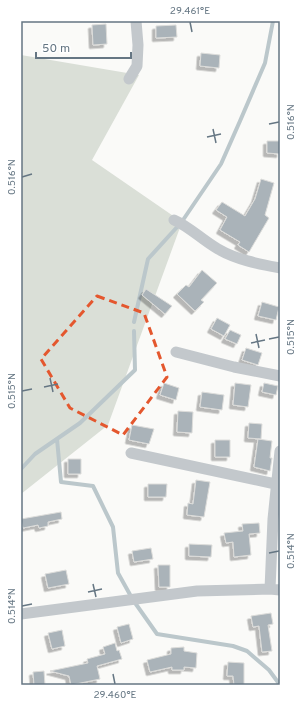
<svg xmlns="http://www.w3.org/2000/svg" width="301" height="706" font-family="Overpass,sans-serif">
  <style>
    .green { fill: #dadfd7 }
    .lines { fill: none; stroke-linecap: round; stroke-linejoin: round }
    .stream { stroke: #bbc7cb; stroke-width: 4 }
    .building { fill: #aab3b9; stroke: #dcdcda; filter: url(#shadow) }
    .minor { stroke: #c3c8cc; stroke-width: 11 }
    .marked { fill: none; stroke: #e4572e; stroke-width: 3; stroke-dasharray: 8 5; stroke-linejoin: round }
    .ticks { fill: none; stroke: #657683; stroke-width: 1.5 }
    .neatline { fill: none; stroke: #657683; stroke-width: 1.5 }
    .ticks-label { font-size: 10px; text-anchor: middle; fill: #657683 }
  </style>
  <defs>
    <filter id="shadow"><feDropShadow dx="-3.5" dy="3.5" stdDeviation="0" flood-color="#0004"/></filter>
  </defs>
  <rect width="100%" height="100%" fill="#fafaf8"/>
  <path class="green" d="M21 55 139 75 92 160 182 222 108 425 21 494Z"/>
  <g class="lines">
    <path class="stream" d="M183 220 221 164 240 121 265 63 273 21
      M134 322 148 259 178 226
      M57 439 61 482 93 486 113 527 118 573 133 600 157 634 233 646 247 651 269 670 280 685
      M21 469 35 454 80 423 135 370 134 331"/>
  </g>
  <path class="building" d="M106 24 107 44 93 45 92 25Z
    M176 25 177 37 156 38V26Z
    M201 53 220 55 219 68 200 66Z
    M267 141H280V154L267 153Z
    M261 179 274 183 265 215 269 218 249 252 238 245 240 242 220 230 227 217 216 210 222 202 245 216 255 199Z
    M202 270 217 283 201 300 204 302 195 311 177 294 186 285 189 287Z
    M146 289 172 306 165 314 142 295Z
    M262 302 279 307 276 320 258 316Z
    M217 318 230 325 224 336 211 329Z
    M230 330 241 335 237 344 225 339Z
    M246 348 262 353 258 365 242 360Z
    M164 383 179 388 176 400 160 395Z
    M235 383 251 385 248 407 233 405Z
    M264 383 278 386 276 395 262 392Z
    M202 392 224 395 222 410 200 407Z
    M178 411 193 412 192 433 177 432Z
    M249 423 262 424 261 439 248 438Z
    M132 425 154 429 149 444 129 440Z
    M258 439 272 441 270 458H272L270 471 254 467Z
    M215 440H230V457H215Z
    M68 459H81V474H68Z
    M196 480 210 482 204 517 187 515 188 503 193 504Z
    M148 484H167L166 497H148Z
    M61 512 62 519 48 522V526L39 528 38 525 23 528 21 519Z
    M259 523 260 533 249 534 251 555 234 557 233 542 226 543 224 533 243 531 242 524Z
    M189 544 212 545 211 557 189 556Z
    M151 548 153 559 134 562 132 551Z
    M158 565H170V587H159Z
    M66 570 69 584 48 588 45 574Z
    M271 613 273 624 268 625 272 651 262 652 259 626 253 627 251 616Z
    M129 624 133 639 121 643 117 627Z
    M62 630 65 646 52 649 48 633Z
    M115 643 117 651 119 650 122 659 97 666 100 679 71 685 69 676 50 671 88 663 87 659 105 654 103 647Z
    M184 647V651L197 653 196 668 184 667V670H172V667L150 672 147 660 171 654V648Z
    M228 662 244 663V685H234L233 676H227Z
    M44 671 45 685H34L33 672Z"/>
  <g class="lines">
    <path class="minor" d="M129 79 137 66 138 45 136 21
      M174 220C190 227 202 240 218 249 237 260 259 264 280 268
      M176 352 234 367 280 376
      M131 453 280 485
      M270 589 273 519 280 451
      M21 614 197 591 270 589 280 590"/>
  </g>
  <path class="marked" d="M97 296 144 313 167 377 123 435 70 408 41 359Z"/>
  <path class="ticks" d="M190 22 192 32M269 124 279 122M213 129 216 143M207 137 221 134M22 177 32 174M256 334 259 348M269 339 279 337M251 343 265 340M50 378 53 392M44 387 58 384M22 391 32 389M269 553 279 551M93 584 96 597M88 592 102 589M22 606 32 604M113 674 115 684"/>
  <rect width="301" height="706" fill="none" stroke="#ffffff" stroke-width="44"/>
  <path d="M36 52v6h95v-6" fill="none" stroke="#657683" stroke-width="2"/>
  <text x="42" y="52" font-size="12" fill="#657683" stroke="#ffffff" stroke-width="3" paint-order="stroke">50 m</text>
  <rect x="22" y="22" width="257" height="662" class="neatline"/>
  <g class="ticks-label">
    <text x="190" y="14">29.461°E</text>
    <text transform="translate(290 122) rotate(-90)" y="4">0.516°N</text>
    <text transform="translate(11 177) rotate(-90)" y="4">0.516°N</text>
    <text transform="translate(290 337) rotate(-90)" y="4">0.515°N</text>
    <text transform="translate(11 391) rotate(-90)" y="4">0.515°N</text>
    <text transform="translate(290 551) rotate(-90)" y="4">0.514°N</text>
    <text transform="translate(11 606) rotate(-90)" y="4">0.514°N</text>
    <text x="115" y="698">29.460°E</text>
  </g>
</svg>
